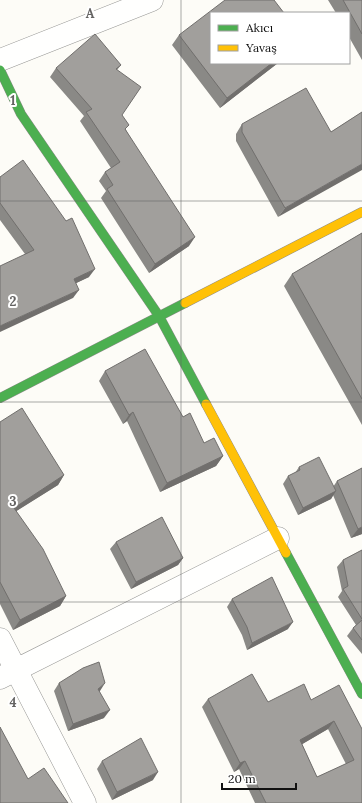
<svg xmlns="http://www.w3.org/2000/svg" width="362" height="803" font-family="Lora,serif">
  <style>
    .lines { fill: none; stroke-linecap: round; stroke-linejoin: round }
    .street-casing { stroke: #979795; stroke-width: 23 }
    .fast-casing { stroke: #8e8d8b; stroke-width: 10 }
    .slow-casing { stroke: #8e8d8b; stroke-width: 10 }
    .street { stroke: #fffffe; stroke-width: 22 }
    .fast { stroke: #4caf50; stroke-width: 9 }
    .slow { stroke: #ffc107; stroke-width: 9 }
    .wall { fill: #8a8986; fill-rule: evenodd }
    .shaded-wall { fill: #716f6d }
    .building { fill: #a19f9c; stroke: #716f6d; fill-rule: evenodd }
    .grid { fill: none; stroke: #646362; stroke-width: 1; stroke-opacity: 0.55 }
    .grid-label { font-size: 13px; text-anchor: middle; font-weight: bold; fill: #646362; stroke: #fff; stroke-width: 4; stroke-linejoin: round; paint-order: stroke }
  </style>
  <rect width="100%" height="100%" fill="#fdfcf7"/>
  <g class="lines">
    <g class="street-casing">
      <path id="street" d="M0 60 152 0
        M0 639 85 803
        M0 678 278 538"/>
    </g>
    <g class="fast-casing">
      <path id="fast" d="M0 70 21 114 159 316 206 404
        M0 398 185 303
        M286 553 362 694"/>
    </g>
    <g class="slow-casing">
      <path id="slow" d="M185 303 362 212
        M206 404 286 553"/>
    </g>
    <use href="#street" class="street"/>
    <use href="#fast" class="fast"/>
    <use href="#slow" class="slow"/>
  </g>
  <path class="wall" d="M328 0H362V60L349 37V13H336Z
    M179 35 278 63 220 108 172 45Z
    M121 65 117 70 122 115 126 130 189 246 149 273 101 198 106 191 99 181 105 172 111 168 80 121 84 116 50 77 56 68Z
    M362 112 278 217 236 141V134L242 124 331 132Z
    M0 177 89 277 76 283 73 298 25 254 0 220Z
    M362 233V425L284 286 292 274Z
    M105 371 183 417 204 443 223 456 216 466 160 492 127 421 123 424 99 381Z
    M0 422 64 475 58 485 16 511 66 596 60 606 13 630 0 604Z
    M299 467 333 487 337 481 362 468V534L351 538 333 495 331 499 298 515 283 484 288 476 295 473Z
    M116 542 183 558 178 565 131 589 110 549Z
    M362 550V654L347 636 353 628 356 625 338 597 342 591 337 567 343 560Z
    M232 599 288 629 247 650 242 635 227 607Z
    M59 683 99 691 104 718 68 731 54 691Z
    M208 699 268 702 311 700 362 729V803H255L239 769 234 772 202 707ZM328 729 346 764 317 777 302 744Z
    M102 761 153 780 112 800 97 769Z"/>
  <path class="shaded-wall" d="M272 63H278L220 108 227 98Z
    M362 164V170L278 217 285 208Z
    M195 237 189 246 149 273 155 264Z
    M95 269 89 277 68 287 74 279Z
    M79 290 73 298 0 332V326Z
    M133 412 127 421 123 424 129 415Z
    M223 456 216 466 160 492 167 483Z
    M64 475 58 485 7 517 14 508Z
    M336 491 331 499 298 515 303 508Z
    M362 527V534L351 538 358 529Z
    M183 558 178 565 131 589 136 582Z
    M66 596 60 606 13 630 20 620Z
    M293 622 288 629 247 650 252 643Z
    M105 683 100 691 92 697 98 689Z
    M110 710 104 718 68 731 73 724Z
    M334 721 328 729 294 749 300 740Z
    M245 761 239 769 234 772 240 763Z
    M158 772 153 780 112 800 117 792Z"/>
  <path class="building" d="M225 0H274L284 13H211V63H272L227 98 179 35Z
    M343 0H362V34Z
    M95 34 121 65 116 69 141 87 122 115 129 125 125 129 195 237 155 264 107 189 113 185 105 172 120 162 86 112 92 109 56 68Z
    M306 88 331 132 362 112V164L285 208 242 132V124Z
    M23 160 66 221 72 218 95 269 74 279 79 290 0 326V266L34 250 0 203V177Z
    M362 233V399L292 274Z
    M145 349 183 417 190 413 204 443 214 438 223 456 167 483 133 412 129 415 105 371Z
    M22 408 64 475 14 508 43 549 66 596 20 620 0 582V422Z
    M319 457 336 491 303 508 288 476 300 470 299 467Z
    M362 468V527L358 529 337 481Z
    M162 517 183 558 136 582 116 542Z
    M362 550V619L343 589 348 586 343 560Z
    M272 577 293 622 252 643 247 627 232 599Z
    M362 620V640L353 628Z
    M99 662 105 683 98 689 110 710 73 724 59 683 83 668Z
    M252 674 268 702 304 684 311 700 339 685 362 729V803H266L245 761 240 763 208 699ZM334 721 354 760 317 777 300 740Z
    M0 727 28 779 44 768 68 803H0Z
    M141 738 158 772 117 792 102 761Z"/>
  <path class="grid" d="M181 0V803M0 201H362M0 402H362M0 602H362"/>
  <g class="grid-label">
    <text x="90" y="18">A</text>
    <text x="13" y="105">1</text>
    <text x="13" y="306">2</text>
    <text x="13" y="506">3</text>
    <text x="13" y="707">4</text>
  </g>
  <rect x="210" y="12" width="140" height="52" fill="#ffffff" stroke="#a0a0a0"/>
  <rect x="218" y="25" width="20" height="6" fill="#4caf50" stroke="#a0a0a0"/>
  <text x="246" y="32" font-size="12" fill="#111111">Akıcı</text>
  <rect x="218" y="45" width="20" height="6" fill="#ffc107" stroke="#a0a0a0"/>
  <text x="246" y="52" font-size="12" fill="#111111">Yavaş</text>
  <path d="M222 783v6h74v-6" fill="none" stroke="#111111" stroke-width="2"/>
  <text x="228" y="783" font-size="12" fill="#111111" stroke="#ffffff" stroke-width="3" paint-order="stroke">20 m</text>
</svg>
